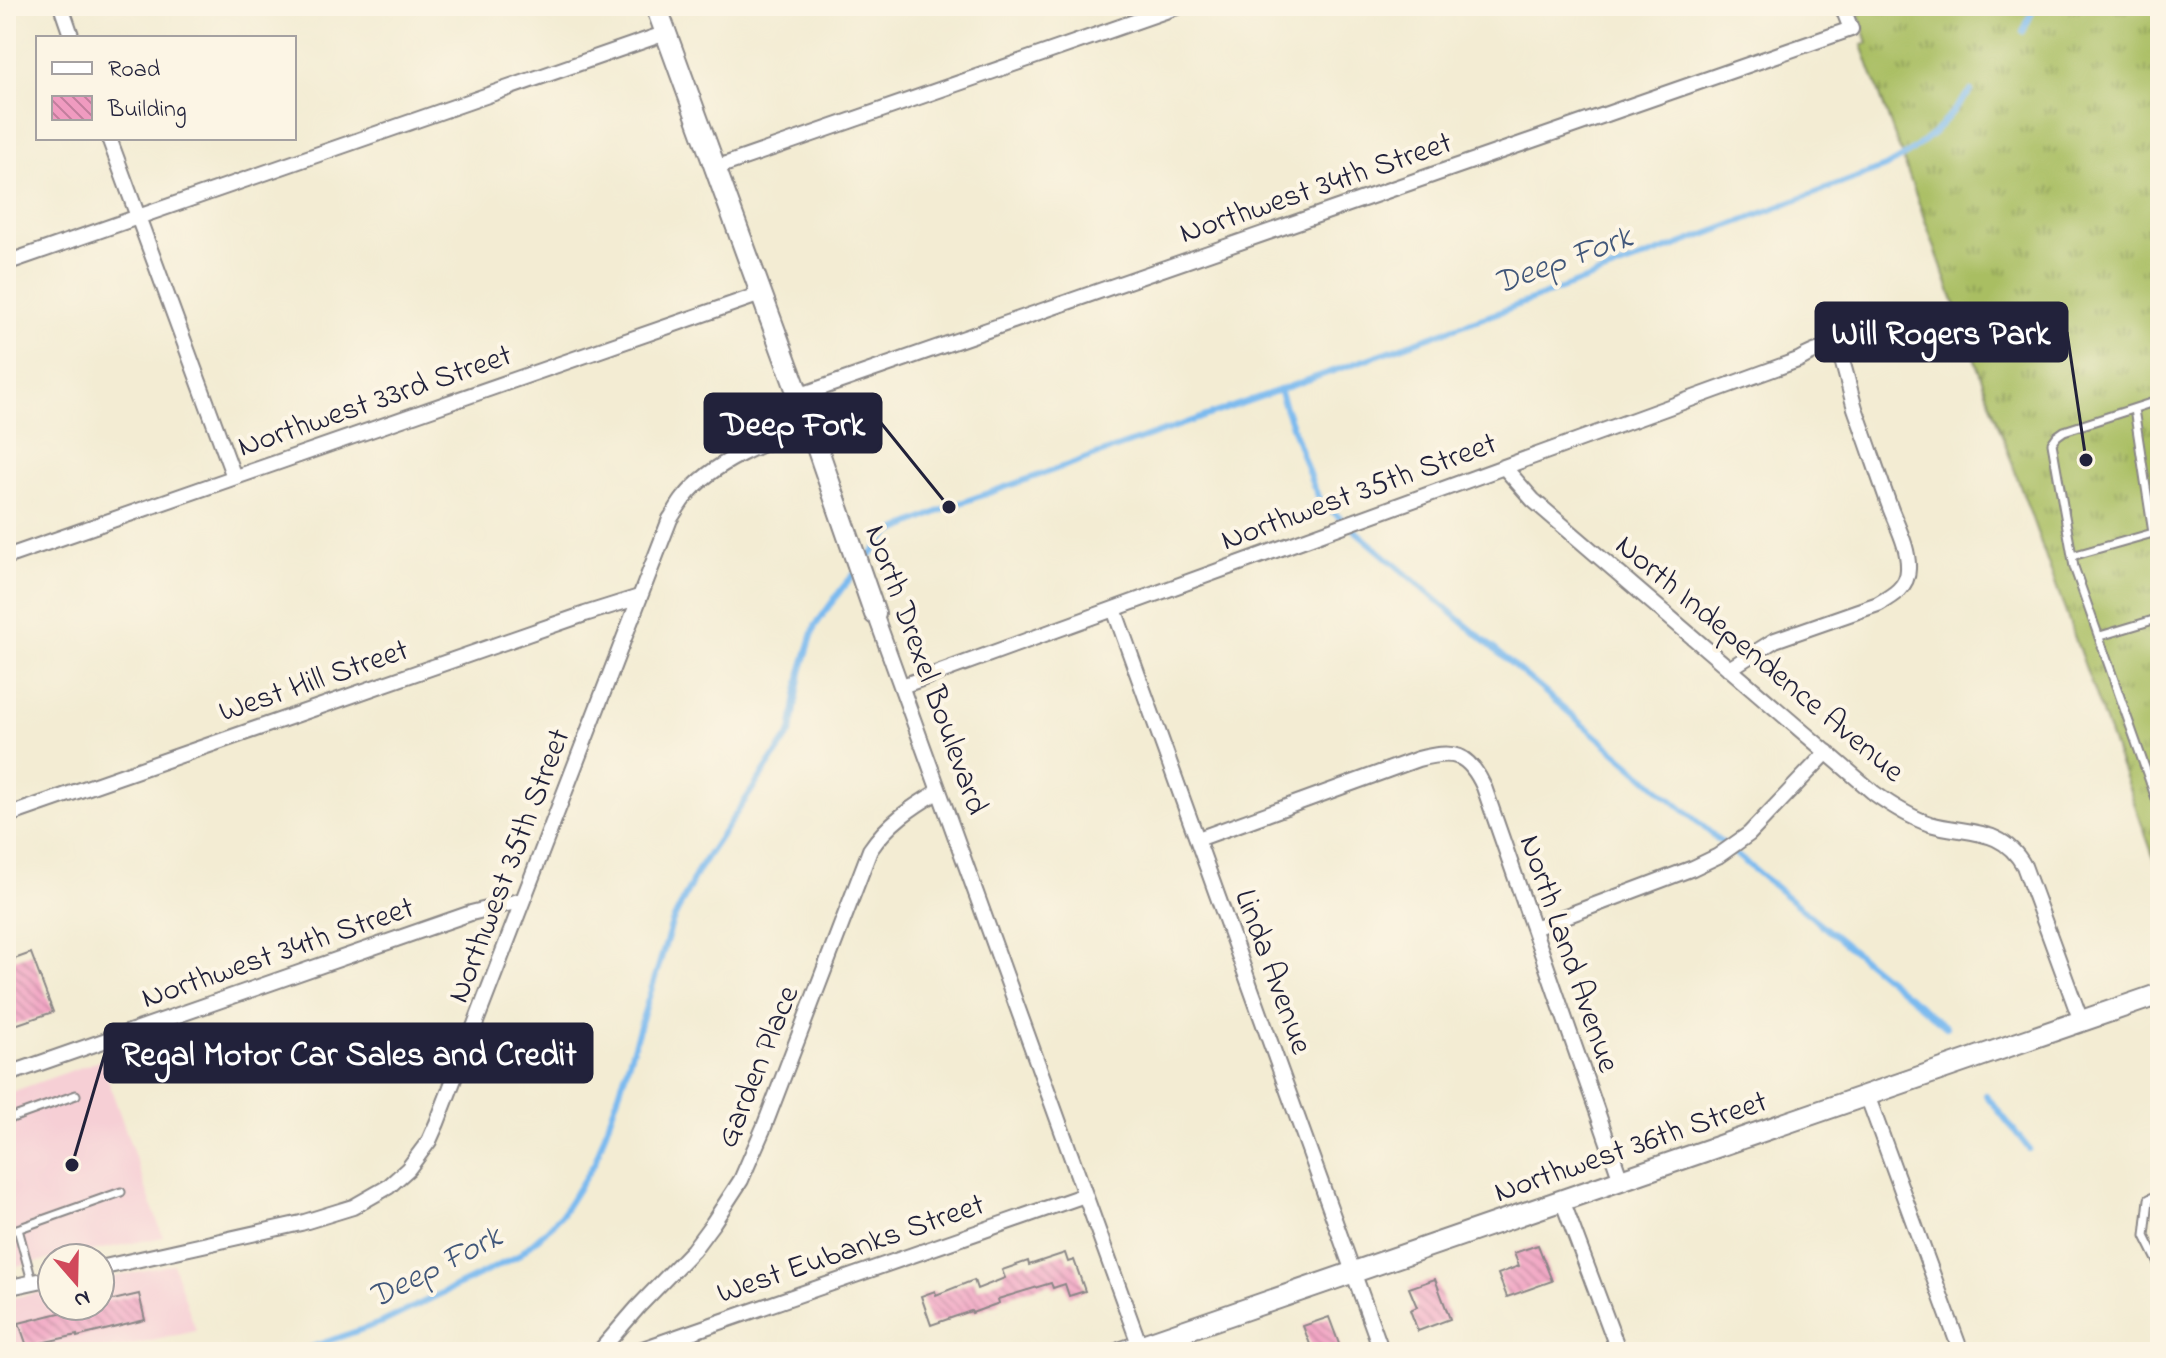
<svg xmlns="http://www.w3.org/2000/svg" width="2166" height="1358" font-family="'Indie Flower',sans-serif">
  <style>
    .built { fill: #f6cfd5 }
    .grass { fill: url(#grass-tufts); stroke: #66704e; stroke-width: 2 }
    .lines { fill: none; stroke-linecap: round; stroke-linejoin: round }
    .stream { stroke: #7abaef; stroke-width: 6 }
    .building { fill: url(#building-back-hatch) }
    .lane-casing { stroke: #8a8787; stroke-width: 11 }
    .street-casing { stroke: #8a8787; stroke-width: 18 }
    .secondary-casing { stroke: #8a8787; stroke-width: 24 }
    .lane { stroke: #fff; stroke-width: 7 }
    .street { stroke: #fff; stroke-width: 14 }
    .secondary { stroke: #fff; stroke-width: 20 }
    .labels { text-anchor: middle; stroke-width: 8; stroke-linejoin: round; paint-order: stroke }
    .street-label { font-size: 32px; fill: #22223b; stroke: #fcf5e5 }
    .water-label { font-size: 34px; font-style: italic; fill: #41577a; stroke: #fcf5e5 }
    .leader { fill: none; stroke: #22223b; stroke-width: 3 }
    .callout-dot { fill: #22223b; stroke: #fcf5e5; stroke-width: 3 }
    .callout { fill: #22223b; stroke: #22223b; stroke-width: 3 }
    .callout-label { font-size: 34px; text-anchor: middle; font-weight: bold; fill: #fff }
  </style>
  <defs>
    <pattern id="grass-tufts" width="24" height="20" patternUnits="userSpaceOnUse" patternTransform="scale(2)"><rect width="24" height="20" fill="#a9be62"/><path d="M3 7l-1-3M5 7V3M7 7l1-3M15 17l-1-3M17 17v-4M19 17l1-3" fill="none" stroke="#899a52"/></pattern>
    <pattern id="building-back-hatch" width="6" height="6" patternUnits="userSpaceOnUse" patternTransform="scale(2)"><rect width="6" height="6" fill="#f09bc0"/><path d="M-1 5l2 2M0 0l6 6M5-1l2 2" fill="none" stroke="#c27e9d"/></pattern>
  </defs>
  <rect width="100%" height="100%" fill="#fcf5e5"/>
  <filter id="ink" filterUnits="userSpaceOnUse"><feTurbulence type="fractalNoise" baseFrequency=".0125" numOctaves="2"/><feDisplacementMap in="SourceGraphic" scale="16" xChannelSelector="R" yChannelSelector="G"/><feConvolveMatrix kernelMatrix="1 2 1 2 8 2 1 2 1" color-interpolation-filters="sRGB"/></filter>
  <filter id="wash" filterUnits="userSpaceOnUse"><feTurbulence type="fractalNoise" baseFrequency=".006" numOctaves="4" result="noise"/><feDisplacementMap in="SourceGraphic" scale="32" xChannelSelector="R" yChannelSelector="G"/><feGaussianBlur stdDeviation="1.8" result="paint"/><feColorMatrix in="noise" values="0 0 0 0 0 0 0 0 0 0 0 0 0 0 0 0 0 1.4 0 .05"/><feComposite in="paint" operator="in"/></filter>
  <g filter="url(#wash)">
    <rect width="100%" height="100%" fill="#f3ecd3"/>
    <path class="built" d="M101 1060 163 1237 6 1268V1094Z
      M173 1264 196 1331 120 1348 82 1352H6V1299L52 1290V1306H100V1280Z"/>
    <path class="grass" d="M1856 6H2160V875L1862 45 1868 43Z"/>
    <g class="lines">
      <path class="stream" d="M2023 32 2035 6
        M1279 390 1313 485 1319 498 1332 511 1740 858 1946 1027
        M1986 1095 2029 1149
        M297 1352 383 1322 518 1256 545 1232 562 1214 595 1162 620 1090 672 923 698 870 791 732 801 672 815 626 843 587 890 533 949 507 1497 313 1885 167 1909 153 1934 133 1971 91"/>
    </g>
    <g id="blocks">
      <path class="building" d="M31 953 53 1012 6 1028V962Z
        M1538 1245 1552 1281 1507 1297 1498 1274 1519 1266 1514 1253Z
        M1065 1253 1068 1262 1074 1260 1085 1291 1069 1296 1065 1284 1053 1288 1051 1283 998 1299 999 1303 972 1313 971 1311 931 1325 921 1296 935 1291 936 1295 974 1280 977 1289 1005 1278 1002 1270 1028 1261 1029 1265Z
        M1435 1279 1450 1319 1418 1331 1410 1310 1417 1307 1409 1288Z
        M139 1294 145 1320 77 1337V1335L27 1346 19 1323 88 1306H100V1303Z
        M1329 1317 1342 1352H1313L1303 1326Z"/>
    </g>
  </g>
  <g filter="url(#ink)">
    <use href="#blocks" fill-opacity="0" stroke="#8a8787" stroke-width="2"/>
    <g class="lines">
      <g class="lane-casing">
        <path id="lane" d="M2160 400 2064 431 2057 436 2052 443 2074 567 2160 810
          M2134 409 2153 533 2160 531
          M2072 556 2153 533
          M2100 636 2160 618
          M6 1120 76 1095
          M2160 1194 2149 1199 2145 1236 2160 1266
          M18 1229 32 1281
          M6 1233 121 1192"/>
      </g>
      <g class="street-casing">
        <path id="street" d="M61 6 72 38
          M109 138 234 477
          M715 168 1180 6
          M6 263 666 33
          M798 396 1851 29 1842 6
          M1504 467 1533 500 1874 793C1891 805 1909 817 1930 824 1968 835 2002 826 2024 866L2081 1021
          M6 557 761 294
          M1114 609 1382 1352
          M875 614 1142 1352
          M902 686 1798 360C1809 354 1825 344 1838 353 1843 357 1852 401 1856 411 1868 444 1879 477 1891 510 1898 528 1909 549 1908 569 1908 587 1892 596 1878 604L1775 640 1729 669
          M6 816 585 614 639 597
          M1198 839 1418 759C1453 750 1468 752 1484 787L1621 1180
          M1534 928 1693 868 1718 856 1749 834 1827 752
          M6 1075 471 913 523 900
          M1867 1095 1961 1352
          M1562 1200 1619 1352
          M100 1268 301 1223 353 1207 388 1187 408 1169 429 1141 437 1123 670 519C675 512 679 504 684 498 713 461 766 441 810 427
          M6 1288 52 1278
          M599 1352 638 1307 693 1250 713 1223 741 1180 764 1127 870 850C888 823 912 807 939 791
          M634 1352 1085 1195"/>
      </g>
      <g class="secondary-casing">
        <path id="secondary" d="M656 6 810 427 875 614
          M1122 1352 2160 994"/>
      </g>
      <use href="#lane" class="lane"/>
      <use href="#street" class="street"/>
      <use href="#secondary" class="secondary"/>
    </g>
  </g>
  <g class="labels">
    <g class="street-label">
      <text transform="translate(1315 186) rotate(-19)" y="11">Northwest 34th Street</text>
      <text transform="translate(374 399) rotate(-19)" y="11">Northwest 33rd Street</text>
      <text transform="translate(1358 490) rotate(-20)" y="11">Northwest 35th Street</text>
      <text transform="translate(1761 657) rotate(40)" y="11">North Independence Avenue</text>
      <text transform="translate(928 669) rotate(70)" y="11">North Drexel Boulevard</text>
      <text transform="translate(313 679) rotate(-19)" y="11">West Hill Street</text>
      <text transform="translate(507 865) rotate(-69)" y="11">Northwest 35th Street</text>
      <text transform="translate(277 951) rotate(-19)" y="11">Northwest 34th Street</text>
      <text transform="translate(1571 953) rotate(71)" y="11">North Land Avenue</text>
      <text transform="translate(1275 971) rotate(70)" y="11">Linda Avenue</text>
      <text transform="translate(756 1066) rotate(-68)" y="11">Garden Place</text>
      <text transform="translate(1630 1145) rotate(-19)" y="11">Northwest 36th Street</text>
      <text transform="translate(850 1247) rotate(-19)" y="11">West Eubanks Street</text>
    </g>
    <g class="water-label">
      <text transform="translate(1562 258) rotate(-20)" y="12">Deep Fork</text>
      <text transform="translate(434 1265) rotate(-27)" y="12">Deep Fork</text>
    </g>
  </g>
  <path class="leader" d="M2086 460L2067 332M949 507L881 423M72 1165L105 1053"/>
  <g class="callout-dot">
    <circle cx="2086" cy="460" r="8"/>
    <circle cx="949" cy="507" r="8"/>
    <circle cx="72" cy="1165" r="8"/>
  </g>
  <g class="callout">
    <rect x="1816" y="303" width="251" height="58" rx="8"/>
    <rect x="705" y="394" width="176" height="58" rx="8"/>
    <rect x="105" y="1024" width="487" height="58" rx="8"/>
  </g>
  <g class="callout-label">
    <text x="1941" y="344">Will Rogers Park</text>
    <text x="793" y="435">Deep Fork</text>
    <text x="349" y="1065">Regal Motor Car Sales and Credit</text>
  </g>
  <rect width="2166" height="1358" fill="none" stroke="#fcf5e5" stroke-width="32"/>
  <rect x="36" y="36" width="260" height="104" fill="#fcf5e5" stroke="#a5a1a1" stroke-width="2"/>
  <rect x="52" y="62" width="40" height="12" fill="#ffffff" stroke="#a5a1a1" stroke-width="2"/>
  <text x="108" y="76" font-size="24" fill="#22223b">Road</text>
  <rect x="52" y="96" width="40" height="24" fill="url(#building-back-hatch)" stroke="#a5a1a1" stroke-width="2"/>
  <text x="108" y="116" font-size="24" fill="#22223b">Building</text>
  <g transform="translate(76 1282) rotate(160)"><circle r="38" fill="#fcf5e5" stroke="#a5a1a1" stroke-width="2"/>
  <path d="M0-6L14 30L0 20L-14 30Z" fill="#d1495b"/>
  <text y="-12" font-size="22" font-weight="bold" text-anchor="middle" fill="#22223b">N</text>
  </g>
</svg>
